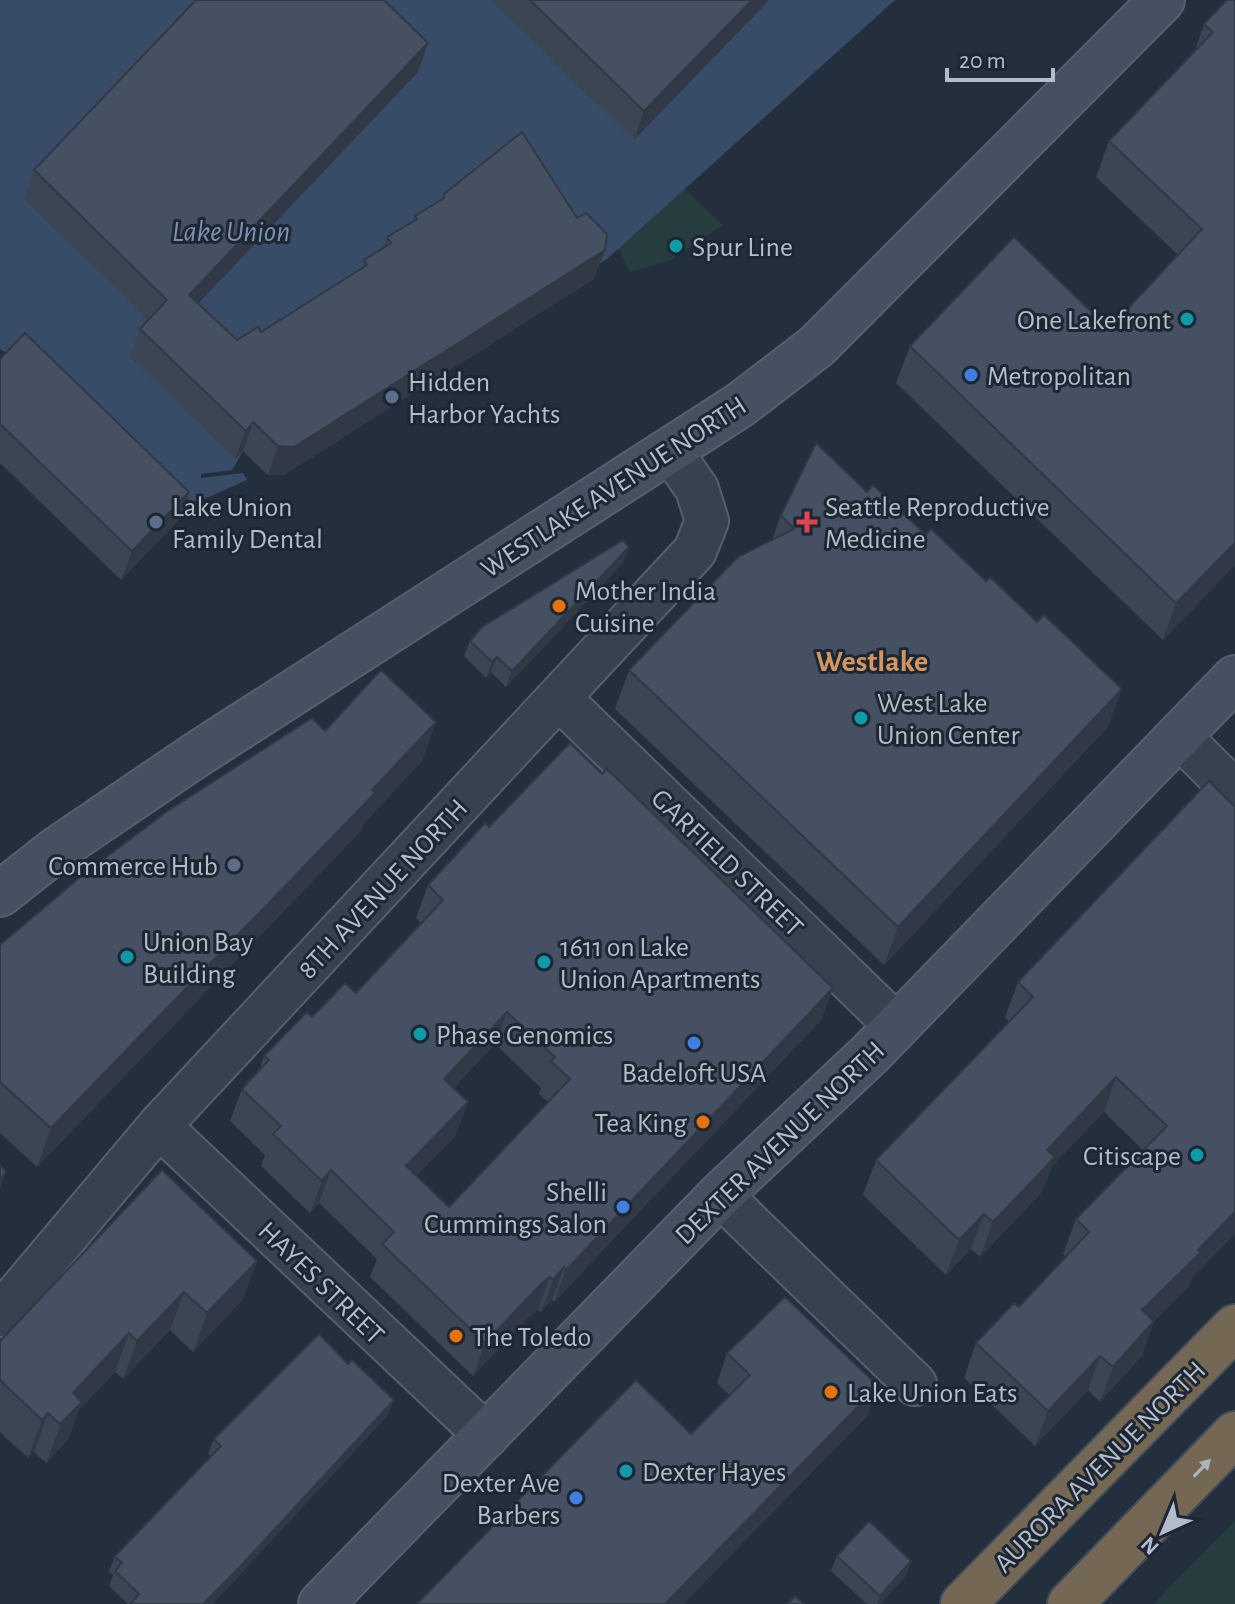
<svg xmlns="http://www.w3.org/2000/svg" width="1235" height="1604" font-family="'Alegreya Sans',sans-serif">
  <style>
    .green { fill: #263c3f }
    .water { fill: #394c67 }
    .pier { fill: #242f3e }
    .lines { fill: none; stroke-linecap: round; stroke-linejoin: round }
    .street-casing { stroke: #565f6c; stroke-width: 46 }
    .secondary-casing { stroke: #565f6c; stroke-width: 48 }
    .highway-casing { stroke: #434c59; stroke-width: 48 }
    .street { stroke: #38414e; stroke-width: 42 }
    .secondary { stroke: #465061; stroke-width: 44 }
    .highway { stroke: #746855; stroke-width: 44 }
    .wall { fill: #3b4654; fill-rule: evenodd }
    .shaded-wall { fill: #303945 }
    .building { fill: #455162; stroke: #303945; stroke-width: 2; fill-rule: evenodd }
    .oneway { fill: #aeb4bd }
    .culture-dot { fill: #0f9aa8; stroke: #1d2633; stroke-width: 3 }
    .shop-dot { fill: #3f7fe0; stroke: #1d2633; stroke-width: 3 }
    .service-dot { fill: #5c6f8a; stroke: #1d2633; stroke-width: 3 }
    .health-dot { fill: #e0444e; stroke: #1d2633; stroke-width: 3 }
    .food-dot { fill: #e8710a; stroke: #1d2633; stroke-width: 3 }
    .labels { text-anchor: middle; stroke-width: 6; stroke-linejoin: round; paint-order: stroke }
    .poi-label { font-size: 28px; fill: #b4bcc9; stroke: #1d2633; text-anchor: start }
    .street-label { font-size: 28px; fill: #b4bcc9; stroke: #1d2633 }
    .water-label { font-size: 30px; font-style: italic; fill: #7c92b1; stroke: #1d2633 }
    .neighbourhood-label { font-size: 30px; font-weight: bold; fill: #d59563; stroke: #1d2633 }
  </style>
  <rect width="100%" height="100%" fill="#242f3e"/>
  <path class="green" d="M684 188 723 225 671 260 630 272 618 248Z
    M1235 1521V1604H1154Z"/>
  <path class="water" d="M0 0H895L608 258 197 533 17 360 0 349Z"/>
  <path class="pier" d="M243 451 268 475H284L197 533 144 483 163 475 193 504 247 480 243 473 201 478V474L232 470Z"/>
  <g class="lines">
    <g class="street-casing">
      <path id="street" d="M559 698 897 1026
        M1179 736 1235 792
        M159 1126 487 1436
        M720 1195 915 1384
        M0 1315 159 1126 695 551 707 521 697 489 670 450"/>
    </g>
    <g class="secondary-casing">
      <path id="secondary" d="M0 894 56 850 196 755 740 405 817 346 1162 0
        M321 1604 720 1195 871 1053 1235 678"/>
    </g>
    <g class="highway-casing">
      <path id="highway" d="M963 1604 1235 1327
        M1070 1604 1235 1434"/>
    </g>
    <use href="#street" class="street"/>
    <use href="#secondary" class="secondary"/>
    <use href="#highway" class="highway"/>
  </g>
  <path class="wall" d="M490 0H769L634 140Z
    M1227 0 1235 565 1163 640 896 383 910 346 1109 329 1178 255 1096 177 1109 141 1195 51 1204 24Z
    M428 43 418 72 198 303 237 340 261 332 361 268 364 260 383 248 387 237 413 221 415 216 442 199 444 194 594 279 284 475H268L243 451 235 459 130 357 140 329 148 320 24 199 34 170Z
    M0 359 189 492 178 521 121 580 0 463Z
    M781 515 1108 727 884 965 615 709 629 670 772 540Z
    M623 563 506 687 491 672 486 678 464 656 470 641Z
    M325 731 422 761 365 822 361 831 37 1167 0 1133V945Z
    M602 774 833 988 821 1020 554 1302 552 1300 541 1312 538 1310 529 1317 473 1376 370 1277 377 1259 319 1203 310 1213 261 1166 265 1155 230 1121 242 1089 259 1071 264 1056 312 1017 356 993 421 923 416 918 428 885 489 827ZM495 1044 541 1088 539 1094 548 1102 449 1207 416 1176 456 1135 454 1088Z
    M1235 807V1234L1192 1278 1188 1287 1154 1321 1142 1356 1100 1402 1088 1390 1035 1446 964 1378 976 1343 1019 1307 1066 1257 1063 1254 1076 1219 1143 1150 1104 1112 1052 1166 1042 1192 980 1257 971 1249 946 1275 863 1195 876 1160 1009 1021 1005 1017 1018 982Z
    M257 1261 243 1299 193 1352 170 1330 123 1379 115 1372 79 1410 68 1440 46 1463 34 1452 28 1458 0 1432V1341Z
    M727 1353 867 1416 683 1604H417L691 1434 730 1396 717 1383Z
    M388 1415 212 1604H128L109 1586 113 1575 109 1571 115 1556 211 1456 208 1454 214 1439Z
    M837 1556 906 1576 880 1604H867L831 1571Z"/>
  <path class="shaded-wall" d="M752 0H769L634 140 644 111Z
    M428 43 418 72 179 324 189 295Z
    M605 250 594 279 284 475H268L278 446Z
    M253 422 243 451 235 459 246 431Z
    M189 492 178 521 121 580 132 551Z
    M1235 543V565L1163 640 1176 603Z
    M629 547 623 563 506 687 512 671Z
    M497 657 491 672 486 678 492 662Z
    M1122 689 1108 727 884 965 898 927Z
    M436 722 422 761 365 822 361 831 37 1167 51 1128Z
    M833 988 821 1020 554 1302 566 1270Z
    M507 1012 495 1044 432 1111 444 1079Z
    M1116 1077 1104 1112 1052 1166 1042 1192 980 1257 993 1222 1047 1150Z
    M468 1102 456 1135 394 1199 406 1166Z
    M331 1170 319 1203 310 1213 322 1181Z
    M6 1172 0 1189V1179Z
    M1235 1212V1234L1192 1278 1188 1287 1129 1345 1142 1310Z
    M984 1214 971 1249 946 1275 959 1240Z
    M257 1261 243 1299 193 1352 207 1313Z
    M564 1267 552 1300 541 1312 553 1280Z
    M550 1277 538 1310 529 1317 473 1376 485 1343 541 1284Z
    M184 1292 170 1330 123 1379 137 1341Z
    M1154 1321 1142 1356 1100 1402 1113 1367Z
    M129 1333 115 1372 79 1410 68 1440 46 1463 73 1393Z
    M1100 1356 1088 1390 1035 1446 1048 1411Z
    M878 1386 867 1416 683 1604H665Z
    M394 1400 388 1415 230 1586 212 1604H203Z
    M48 1413 34 1452 28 1458 42 1420Z
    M911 1561 906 1576 880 1604H877L880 1596Z"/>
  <path class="building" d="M196 0H384L428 43 189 295 237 340 258 327 261 332 367 265 364 260 391 243 387 237 417 219 415 216 444 198V194L522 132 577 218 586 213 607 234 605 250 294 447 278 446 253 422 246 431 140 329 167 300 34 170Z
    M530 0H752L644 111Z
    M1227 0H1235V543L1176 603 910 346 1014 237 1109 329 1202 229 1109 141 1213 32 1204 24Z
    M25 333 189 492 132 551 0 424V359Z
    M816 443 867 492 873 485 926 535 931 529 986 581 990 577 1037 622 1044 615 1122 689 898 927 629 670 738 557 794 529 781 515Z
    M623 540 629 547 512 671 497 657 492 662 470 641 482 627Z
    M381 670 436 722 372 790 375 793 51 1128 0 1082V945L85 873 169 810 312 718 325 731Z
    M570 743 602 774 607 769 833 988 566 1270 564 1267 553 1280 550 1277 541 1284 485 1343 382 1244 394 1232 331 1170 322 1181 273 1134 281 1126 242 1089 269 1060 264 1056 307 1012 312 1017 345 983 356 993 443 900 428 885 485 823 489 827ZM507 1012 555 1057 551 1061 570 1079 449 1207 406 1166 468 1102 444 1079Z
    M1209 781 1235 807V1212L1198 1250 1201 1252 1142 1310 1154 1321 1113 1367 1100 1356 1048 1411 976 1343 1014 1303 1019 1307 1089 1232 1076 1219 1167 1126 1116 1077 1047 1150 1055 1157 993 1222 984 1214 959 1240 876 1160 1033 997 1018 982Z
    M0 1164 6 1172 0 1179Z
    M162 1170 257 1261 207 1313 184 1292 137 1341 129 1333 73 1393 82 1402 60 1424 48 1413 42 1420 0 1380V1341Z
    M785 1297 878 1386 665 1604H417L636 1380 691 1434 750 1375 727 1353Z
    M319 1334 348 1364 352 1360 394 1400 236 1571 203 1604H130L139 1594 115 1571 122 1563 115 1556 221 1446 214 1439Z
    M869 1521 911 1561 880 1596 837 1556Z
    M795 1596 804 1604H788Z"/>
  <defs><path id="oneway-solid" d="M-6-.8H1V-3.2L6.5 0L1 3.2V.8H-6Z" transform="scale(2)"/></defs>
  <use class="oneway" href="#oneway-solid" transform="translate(1202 1468) rotate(-46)"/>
  <g class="culture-dot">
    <circle cx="676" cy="246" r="8"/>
    <circle cx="1187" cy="319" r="8"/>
    <circle cx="861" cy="718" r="8"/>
    <circle cx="127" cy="957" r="8"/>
    <circle cx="544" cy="962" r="8"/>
    <circle cx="420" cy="1034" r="8"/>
    <circle cx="1197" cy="1155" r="8"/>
    <circle cx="626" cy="1471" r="8"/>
  </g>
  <g class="shop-dot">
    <circle cx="971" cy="375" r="8"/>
    <circle cx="694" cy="1043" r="8"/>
    <circle cx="623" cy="1207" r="8"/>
    <circle cx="576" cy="1498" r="8"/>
  </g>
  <g class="service-dot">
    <circle cx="392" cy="397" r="8"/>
    <circle cx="156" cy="522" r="8"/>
    <circle cx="234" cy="865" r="8"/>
  </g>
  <path class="health-dot" d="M803 510h8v8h8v8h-8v8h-8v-8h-8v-8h8z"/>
  <g class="food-dot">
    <circle cx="559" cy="606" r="8"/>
    <circle cx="703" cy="1122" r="8"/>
    <circle cx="456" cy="1336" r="8"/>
    <circle cx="831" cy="1392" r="8"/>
  </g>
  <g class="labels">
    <g class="poi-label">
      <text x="692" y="256">Spur Line</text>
      <text x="1171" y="329" text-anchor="end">One Lakefront</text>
      <text x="987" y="385">Metropolitan</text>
      <text x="408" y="391">Hidden<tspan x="408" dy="32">Harbor Yachts</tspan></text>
      <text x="172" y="516">Lake Union<tspan x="172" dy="32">Family Dental</tspan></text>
      <text x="825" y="516">Seattle Reproductive<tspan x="825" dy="32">Medicine</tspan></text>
      <text x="575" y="600">Mother India<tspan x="575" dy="32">Cuisine</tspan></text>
      <text x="877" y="712">West Lake<tspan x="877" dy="32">Union Center</tspan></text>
      <text x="218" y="875" text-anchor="end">Commerce Hub</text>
      <text x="143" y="951">Union Bay<tspan x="143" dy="32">Building</tspan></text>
      <text x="560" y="956">1611 on Lake<tspan x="560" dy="32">Union Apartments</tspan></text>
      <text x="436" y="1044">Phase Genomics</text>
      <text x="694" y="1082" text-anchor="middle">Badeloft USA</text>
      <text x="687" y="1132" text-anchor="end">Tea King</text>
      <text x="1181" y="1165" text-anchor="end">Citiscape</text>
      <text x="607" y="1201" text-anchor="end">Shelli<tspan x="607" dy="32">Cummings Salon</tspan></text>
      <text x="472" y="1346">The Toledo</text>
      <text x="847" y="1402">Lake Union Eats</text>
      <text x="642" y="1481">Dexter Hayes</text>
      <text x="560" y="1492" text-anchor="end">Dexter Ave<tspan x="560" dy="32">Barbers</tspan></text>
    </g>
    <g class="street-label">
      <text transform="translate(613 486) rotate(-33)" y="10">WESTLAKE AVENUE NORTH</text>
      <text transform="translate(728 862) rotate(44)" y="10">GARFIELD STREET</text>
      <text transform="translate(382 888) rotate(-47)" y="10">8TH AVENUE NORTH</text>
      <text transform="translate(779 1142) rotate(-44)" y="10">DEXTER AVENUE NORTH</text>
      <text transform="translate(322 1282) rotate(44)" y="10">HAYES STREET</text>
      <text transform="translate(1099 1466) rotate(-45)" y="10">AURORA AVENUE NORTH</text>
    </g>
    <g class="water-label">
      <text x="231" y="241">Lake Union</text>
    </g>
    <g class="neighbourhood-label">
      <text x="872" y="671">Westlake</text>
    </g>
  </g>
  <g transform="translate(1163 1532) rotate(224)" stroke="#1d2633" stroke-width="6" paint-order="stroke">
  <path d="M0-6L14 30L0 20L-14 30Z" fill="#b4bcc9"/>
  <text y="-12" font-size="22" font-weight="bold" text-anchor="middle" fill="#b4bcc9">N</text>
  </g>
  <path d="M947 68v12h106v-12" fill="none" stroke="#b4bcc9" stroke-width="4"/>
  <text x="959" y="68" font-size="24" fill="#b4bcc9" stroke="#1d2633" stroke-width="6" paint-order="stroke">20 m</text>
</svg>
